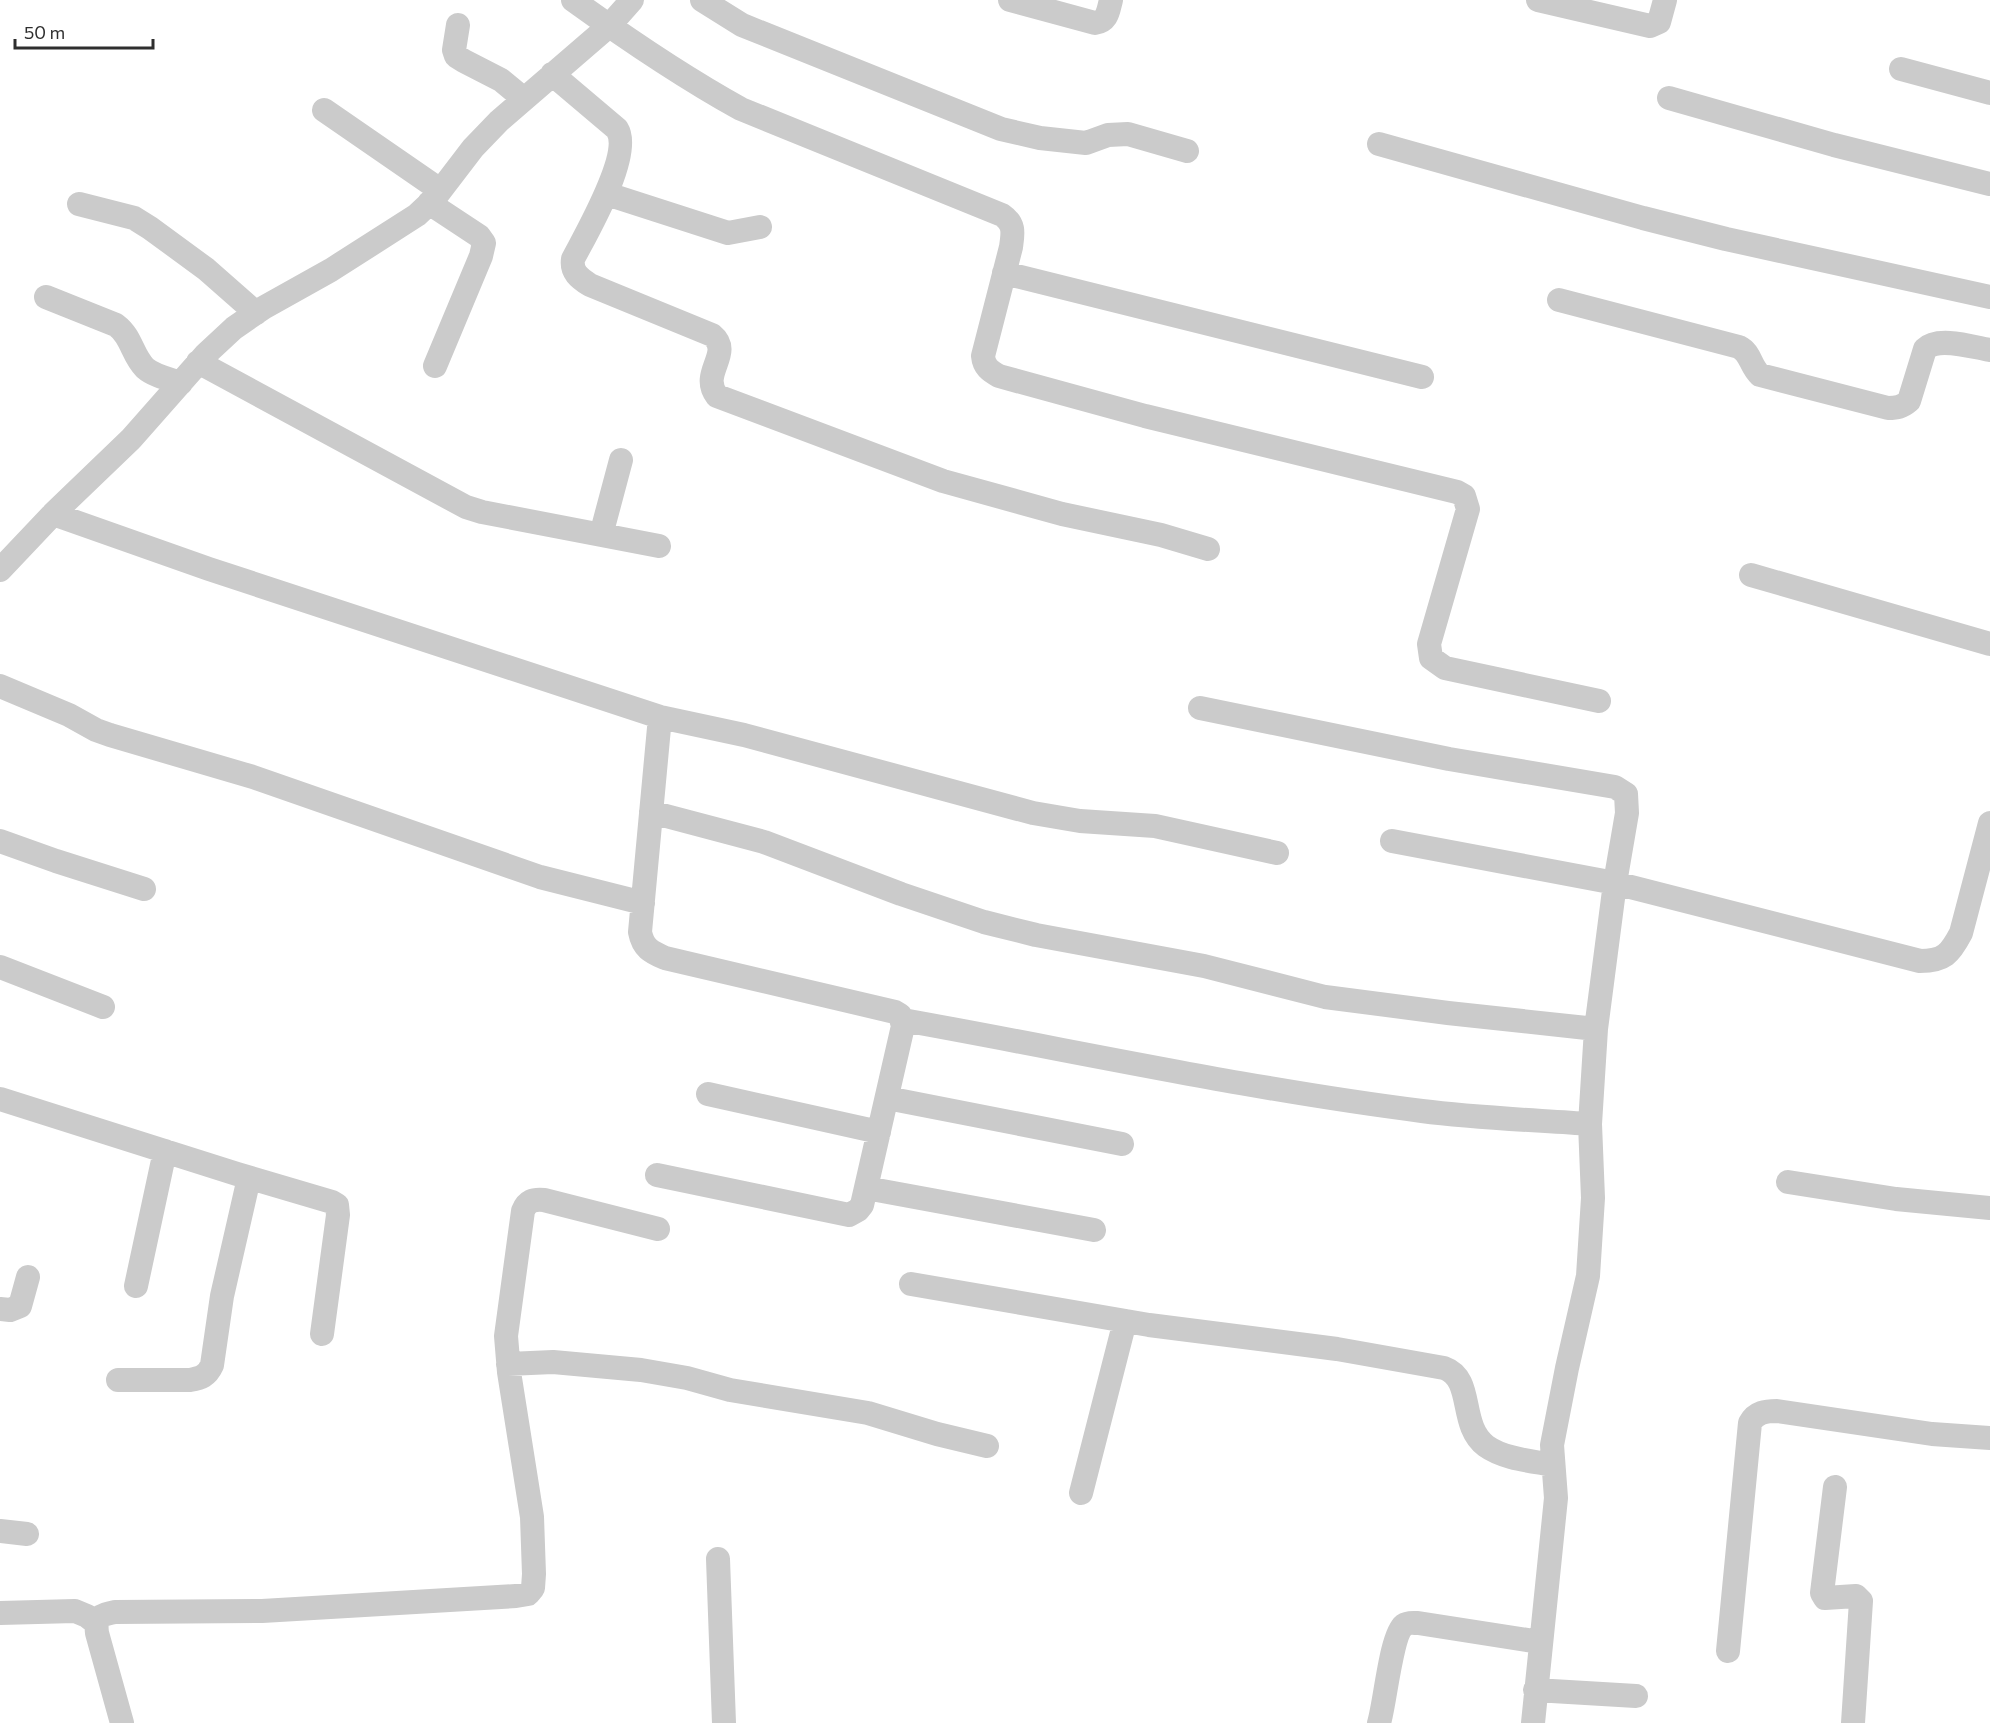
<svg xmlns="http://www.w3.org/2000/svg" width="1990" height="1723" font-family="Commissioner,sans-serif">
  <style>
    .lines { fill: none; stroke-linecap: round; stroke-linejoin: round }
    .minor { stroke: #cbcbcb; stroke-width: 24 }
  </style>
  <rect width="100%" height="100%" fill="#fff"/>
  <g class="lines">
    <path class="minor" d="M573 0C627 39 683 77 741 109L1002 215C1015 224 1013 233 1011 247L983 356C984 367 990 371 999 376L1145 416 1457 492 1464 496 1468 509 1429 644 1431 658 1445 668 1599 701
      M702 0 742 25 1001 129 1040 138 1086 143 1108 135 1128 134 1187 151
      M1010 0 1095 23C1108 21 1108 11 1111 0
      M1538 0 1650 26 1659 22 1665 0
      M458 25 454 50 456 56 464 61 501 80 524 99
      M1901 69 1990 93
      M552 74 617 129C633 154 586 234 573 259 571 272 579 278 590 285L712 335C734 353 699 373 717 396L943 481 1062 514 1161 535 1208 549
      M1669 98 1834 145 1990 184
      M324 110 440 190
      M1379 144 1643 218 1726 239 1990 297
      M607 194 728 233 760 227
      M429 203 479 236 484 243 481 256 435 366
      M79 204 134 218 150 228 206 269 256 313
      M1004 273 1422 377
      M46 297 116 325C132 337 132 355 145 368 154 376 169 379 181 383
      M1559 300 1739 347C1751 353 1750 366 1760 375L1888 408C1897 408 1902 407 1909 401L1925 349C1938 336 1973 347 1990 350
      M198 362 466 507 482 512 659 546
      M53 514 209 569 660 717 744 735 1033 813 1080 821 1155 826 1277 853
      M601 535 621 460
      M0 570 53 514 131 439 206 354 234 328 263 308 331 270 417 215 434 199 473 148 499 121 609 26 632 0
      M1751 575 1990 644
      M0 686 69 715 96 730 110 735 253 777 540 877 643 903
      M1200 708 1449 759 1615 787 1626 794 1627 813 1615 883 1596 1029 1590 1124 1593 1198 1588 1276 1567 1368 1552 1445 1556 1498 1533 1723
      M651 812 764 842 901 894 984 922 1036 935 1204 966 1325 997 1448 1013 1596 1029
      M0 841 56 861 144 889
      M1392 841 1615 883 1920 961C1944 961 1950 954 1961 933L1990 823
      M0 967 103 1007
      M903 1020C1076 1051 1248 1089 1422 1111 1477 1118 1534 1120 1590 1124
      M708 1094 879 1132
      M887 1098 1122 1144
      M0 1099 237 1174 332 1202 337 1205 338 1215 322 1334
      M657 1175 849 1215 858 1210 862 1205 903 1026 900 1015 895 1012 665 958C651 952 643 948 640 932L660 717
      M1788 1182 1896 1199 1990 1208
      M866 1188 1094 1230
      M911 1284 1149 1325 1337 1349 1444 1368C1475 1379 1458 1425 1486 1446 1504 1459 1532 1461 1553 1465
      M136 1286 165 1151
      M0 1309 10 1310 20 1306 28 1277
      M508 1364 553 1362 641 1370 687 1378 730 1390 868 1413 937 1434 987 1446
      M118 1380H190C201 1378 207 1376 212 1365L222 1296 249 1178
      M1835 1487 1822 1593 1825 1598 1856 1596 1861 1601 1853 1723
      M1081 1493 1125 1321
      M0 1531 27 1534
      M718 1559 724 1723
      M0 1613 75 1611 87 1616 96 1623
      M1728 1651 1750 1423C1756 1412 1766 1411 1777 1411L1932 1434 1990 1438
      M1535 1690 1636 1696
      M122 1723 97 1633C95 1617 100 1615 115 1612L262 1611 516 1596 528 1594 533 1588 534 1574 532 1517 509 1372 506 1336 523 1211C527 1201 533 1199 544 1200L658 1229
      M1379 1723C1385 1704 1391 1635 1404 1625 1408 1622 1413 1623 1418 1623L1540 1642"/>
  </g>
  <path d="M15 39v9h138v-9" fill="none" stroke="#2e2e2e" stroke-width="3"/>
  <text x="24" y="39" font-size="18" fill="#2e2e2e" stroke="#ffffff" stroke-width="4.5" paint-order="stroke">50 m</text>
</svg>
